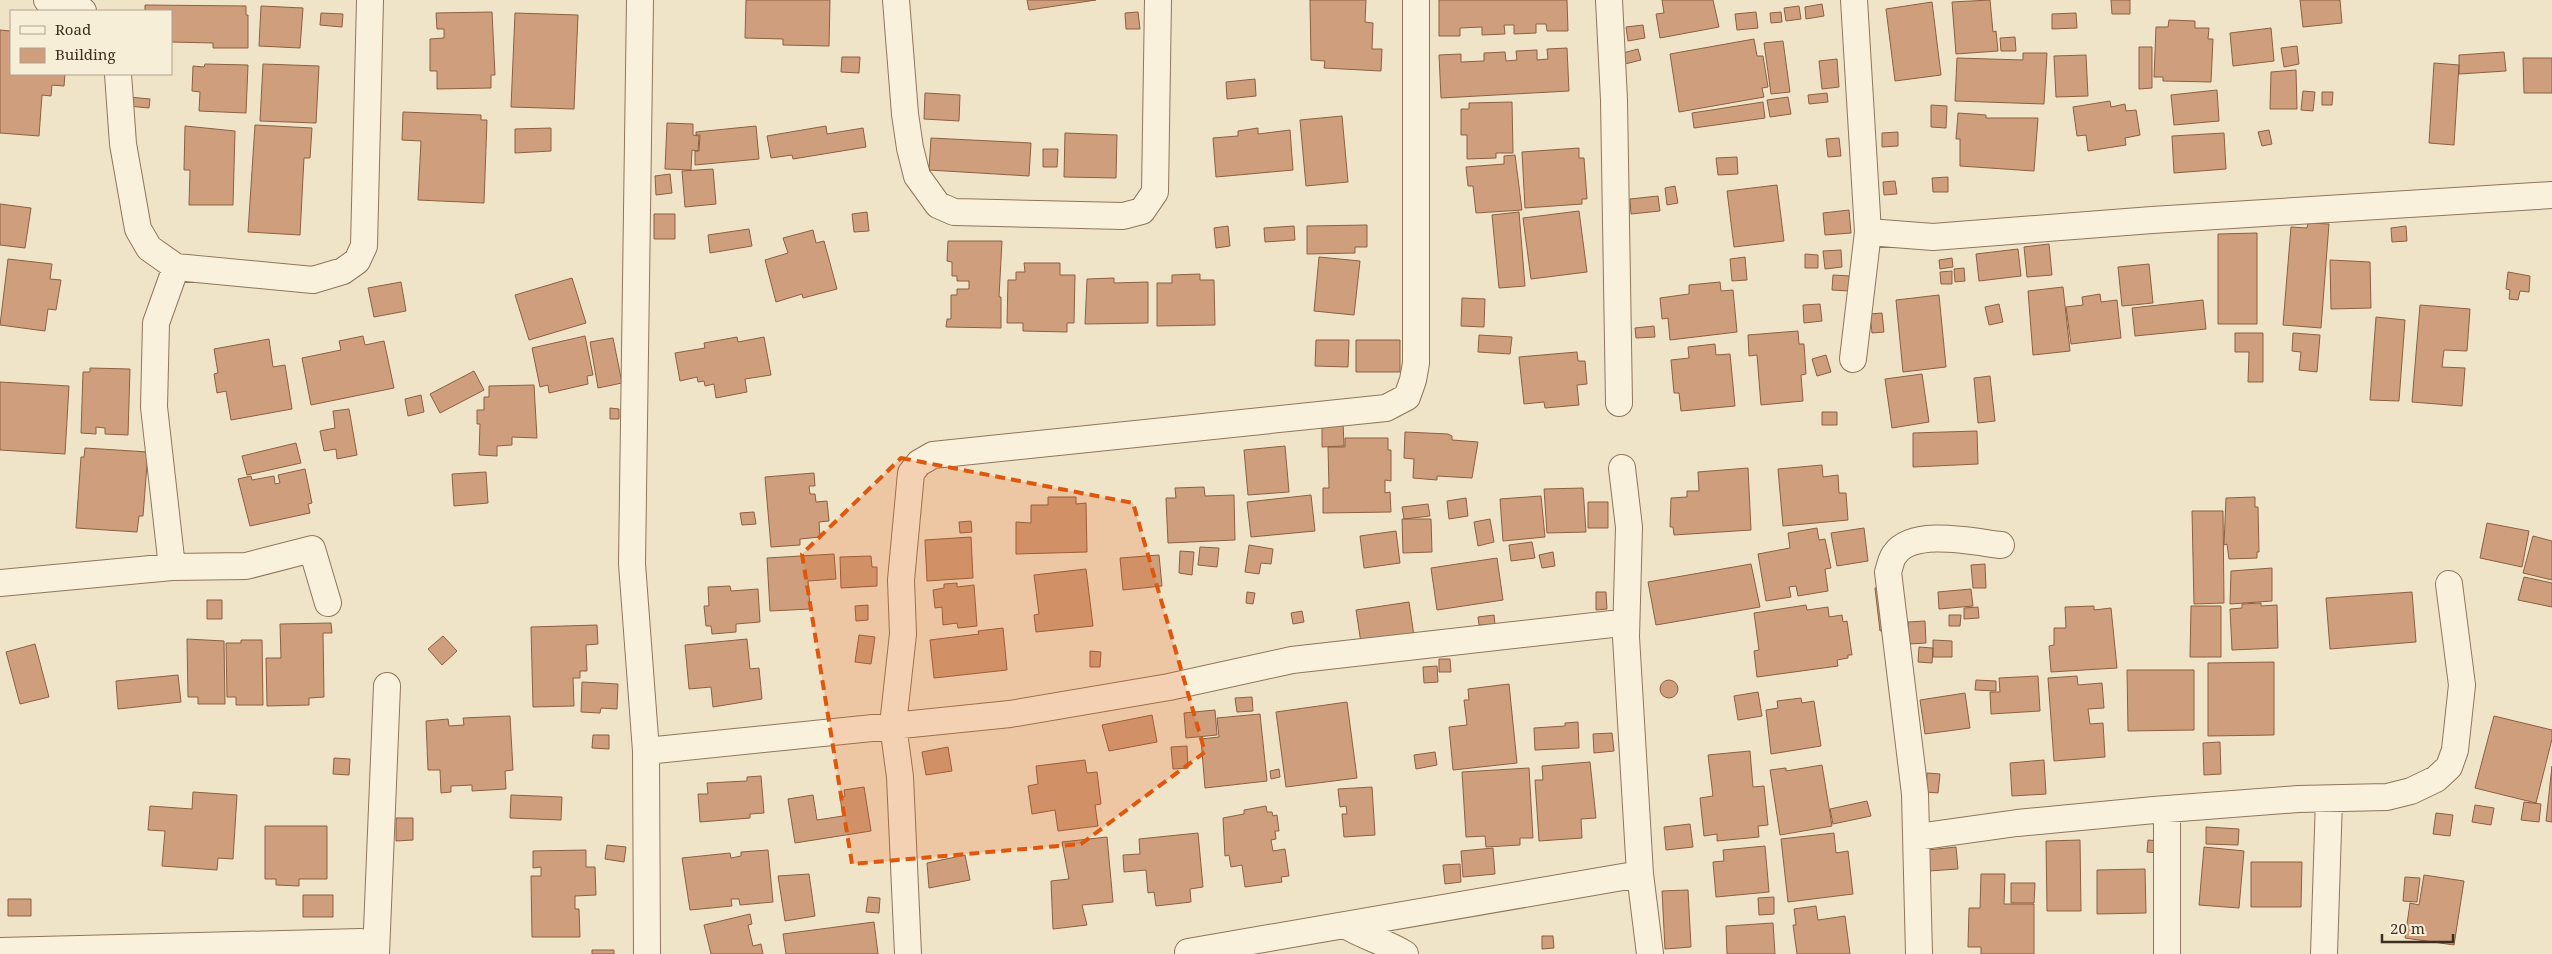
<svg xmlns="http://www.w3.org/2000/svg" width="2552" height="954" font-family="'Noto Serif',serif">
  <style>
    .building { fill: #cf9f7d; stroke: #8d5f41 }
    .lines { fill: none; stroke-linecap: round; stroke-linejoin: round }
    .minor-casing { stroke: #8d765c; stroke-width: 28 }
    .minor { stroke: #faf1dc; stroke-width: 26 }
    .marked { fill: #df570d; fill-opacity: 0.2; stroke: #df570d; stroke-width: 4; stroke-dasharray: 10 6; stroke-linejoin: round }
  </style>
  <rect width="100%" height="100%" fill="#f0e4c8"/>
  <path class="building" d="M746 0H830L829 46 783 45V39L745 38Z
    M1027 0H1096L1029 10Z
    M1310 0H1366L1365 22 1373 23 1372 49H1382L1381 71 1324 68 1325 61 1311 60Z
    M1439 0H1567L1568 31H1547L1546 24H1536V33L1514 34V25H1504L1505 34 1482 35V27L1460 28V36H1439Z
    M1662 0H1713L1719 27 1660 38 1656 14 1664 13Z
    M1990 0 1993 32 1996 31 1998 51 1956 54 1952 2Z
    M2111 0H2130V14H2112Z
    M2300 0H2340L2342 23 2303 27Z
    M1932 2 1941 75 1895 81 1886 9Z
    M1822 4 1824 16 1806 19 1805 7Z
    M145 5 246 6V15H248V48H213V43L171 42V11H145Z
    M261 6 303 8 300 48 259 46Z
    M1799 6 1801 19 1786 21 1784 8Z
    M492 12 495 75H491V88L437 89V71H430V39L444 38V29H437L436 13Z
    M1138 12 1140 29H1126L1125 13Z
    M1756 12 1758 28 1737 30 1735 14Z
    M1781 12 1782 22 1771 23 1770 13Z
    M321 13 343 14 342 27 320 25Z
    M515 13 578 15 574 109 511 107Z
    M2076 13 2077 28 2052 29V14Z
    M2169 20 2195 21V28H2209L2208 39H2213L2211 82 2163 81V77H2154L2156 27H2168Z
    M1643 25 1645 38 1628 41 1626 27Z
    M2271 28 2274 61 2233 66 2230 33Z
    M0 30 11 31V74H65L64 86 52 85 51 96 42 95 39 136 0 133Z
    M2015 37 2016 51H2001L2000 38Z
    M1754 39 1757 56H1763L1768 87 1762 88 1764 97 1679 112 1670 54Z
    M1783 41 1790 92 1771 94 1764 43Z
    M2297 46 2299 64 2284 67 2281 48Z
    M2139 47H2152V88L2139 89Z
    M1567 48 1569 91 1441 98 1439 55 1461 54V62L1484 61V53L1505 52 1506 61 1517 60 1516 51 1537 50V60L1548 59 1547 49Z
    M1638 49 1641 60 1625 64 1623 53Z
    M2504 52 2506 71 2459 74V55Z
    M2023 53H2047L2044 104 1955 101 1957 58 2023 60Z
    M2086 55 2088 96 2056 97 2054 56Z
    M842 57H860L859 73 841 72Z
    M2523 58H2552V93H2524Z
    M1837 59 1839 87 1822 89 1819 61Z
    M2434 63 2459 65 2454 145 2429 143Z
    M205 64 248 65 246 113 199 111 200 92 192 91 193 66 204 67Z
    M263 64 319 66 316 123 260 121Z
    M2296 70 2297 109H2270L2271 72Z
    M1255 79 1256 96 1227 99 1226 82Z
    M2217 90 2219 121 2174 125 2171 95Z
    M2303 91 2315 92 2313 111 2301 110Z
    M2322 92H2333L2332 105H2322Z
    M925 93 960 95 959 121 924 119Z
    M1827 93 1828 102 1809 104 1808 95Z
    M129 97 150 99 149 108 128 106Z
    M1788 97 1791 114 1770 117 1767 100Z
    M2110 101 2111 107 2125 104 2126 111 2136 110 2140 135 2125 138 2126 145 2088 151 2086 135 2077 136 2073 107Z
    M1512 102 1513 153H1496V158L1467 159V135H1461V109H1469V103Z
    M1763 102 1765 118 1694 128 1692 113Z
    M1931 105 1947 106 1946 128 1931 127Z
    M403 112 481 115V120H487L484 203 418 200 421 141 402 140Z
    M1958 113 1986 115V118H2038L2034 171 1960 166V139H1956Z
    M1342 116 1348 182 1306 186 1300 120Z
    M667 123 693 124V135L699 136 698 151 692 150 691 170 665 169Z
    M255 125 312 128 310 158H304L300 235 248 232Z
    M185 126 235 131 233 205H189L190 170H184Z
    M756 126 759 159 695 165V151H699L700 135H696V132Z
    M826 126 827 134 863 128 866 147 793 159 792 155 771 158 767 136Z
    M551 128V151L515 153V129Z
    M1258 128V134L1290 130 1293 170 1216 177 1213 138 1238 136V131Z
    M2269 130 2272 144 2262 146 2258 132Z
    M1898 132V146L1882 147V133Z
    M1065 133 1117 135 1116 178 1064 177Z
    M2224 133 2226 169 2174 173 2172 136Z
    M931 138 1031 143 1029 176 929 170Z
    M1839 138 1841 156 1828 157 1826 139Z
    M1579 148V158H1584L1587 199H1582V204L1525 208 1522 152Z
    M1043 149H1058L1057 167H1043Z
    M1515 155 1522 210 1476 213 1473 186H1468L1466 167 1504 164V156Z
    M1737 157 1738 174 1718 175 1716 158Z
    M713 169 716 204 685 207 682 171Z
    M670 174 672 193 656 195 655 176Z
    M1948 177V192H1933L1932 178Z
    M1895 181 1897 194 1884 195 1883 182Z
    M1777 185 1784 241 1734 247 1727 191Z
    M1675 186 1678 203 1667 205 1665 188Z
    M1658 196 1660 211 1631 214 1630 199Z
    M0 204 31 208 25 248 0 245Z
    M1849 210 1851 233 1825 235 1823 213Z
    M1579 211 1587 272 1531 279 1523 218Z
    M867 212 869 231 854 232 852 214Z
    M1519 212 1525 286 1499 288 1492 215Z
    M654 214H675V239H654Z
    M2308 223 2329 224 2321 328 2283 325 2291 227 2307 228Z
    M1367 225V247H1355V253L1307 254V226Z
    M1228 226 1230 246 1216 248 1214 228Z
    M1294 226 1295 240 1265 242 1264 228Z
    M2406 226 2407 241 2392 242 2391 228Z
    M749 229 752 246 710 253 708 235Z
    M813 230 816 243 824 241 837 289 803 298 802 294 776 302 765 260 788 253 783 238Z
    M2257 233V324H2218V234Z
    M948 241H1002L999 297H1001V328L946 327 947 319H951V295H957V289H969V281H957V276H952V262L947 261Z
    M2049 244 2052 275 2027 277 2024 247Z
    M2018 249 2021 276 1979 281 1976 254Z
    M1841 250 1842 267 1825 269 1823 251Z
    M1805 254 1818 255V268H1805Z
    M1319 257 1360 261 1354 315 1314 311Z
    M1745 257 1747 280 1732 281 1730 259Z
    M1952 258 1953 267 1940 269 1939 260Z
    M8 259 52 264 50 279 61 280 56 310 48 309 45 331 0 325Z
    M2330 260 2370 262 2371 308 2331 309Z
    M1024 263H1060V275H1075L1074 323H1067V332L1023 331V323H1007L1008 280H1016V272H1025Z
    M2149 264 2153 303 2122 306 2118 267Z
    M1964 268 1965 281 1955 282 1954 269Z
    M1952 271V284H1941L1940 272Z
    M2508 272 2530 276 2529 292 2520 291 2518 300 2509 299 2510 290 2506 289Z
    M1200 274V280H1214L1215 325 1157 326V283H1172V275Z
    M1833 275 1851 276 1850 291 1832 290Z
    M572 278 586 323 529 340 515 295Z
    M1114 278V283L1148 282V323L1085 324 1087 279Z
    M401 282 406 311 374 317 368 288Z
    M1720 282 1721 291 1733 290 1737 332 1670 340 1668 318 1662 319 1660 298 1689 294V285Z
    M2063 287 2070 351 2033 355 2028 291Z
    M2100 294 2101 302 2117 300 2121 338 2071 344 2066 307 2083 305 2082 297Z
    M1939 295 1946 367 1903 372 1896 300Z
    M1462 298 1485 299 1484 327 1461 326Z
    M2203 300 2206 329 2135 336 2132 308Z
    M1820 304 1822 321 1804 323 1803 305Z
    M1999 304 2003 322 1989 325 1985 307Z
    M2420 305 2470 309 2467 351 2444 350 2442 367 2465 368 2462 406 2412 402Z
    M1882 313 1884 332 1872 333 1870 314Z
    M2376 317 2405 320 2399 401 2370 400Z
    M1654 326 1655 337 1636 338 1635 328Z
    M1798 331 1799 344H1804L1806 374 1801 375 1803 401 1761 405 1757 355 1749 356 1748 335Z
    M2235 333H2263V382H2248L2249 352H2235Z
    M2293 333 2320 335 2317 372 2299 370 2301 352 2292 351Z
    M1479 335 1512 337 1510 354 1478 352Z
    M363 336 365 345 384 341 394 388 311 405 302 358 341 350 339 341Z
    M585 336 593 375 587 376 588 384 549 393 548 385 540 387 532 348Z
    M737 337 738 342 764 337 771 375 745 379 747 392 716 398 714 384 705 386 704 381 698 382 697 377 680 381 675 353 705 348 704 343Z
    M613 338 622 383 598 388 590 342Z
    M269 339 273 367 285 365 292 409 231 420 226 391 217 393 214 374 218 373 214 349Z
    M1316 340H1349L1348 367 1315 366Z
    M1356 340H1400V372H1356Z
    M1715 344 1716 355 1730 354 1735 406 1681 411 1679 393H1674L1671 360 1689 358 1688 347Z
    M1577 352 1578 361H1585L1587 384 1577 385 1579 405 1545 408 1544 402 1524 404 1519 357Z
    M1826 355 1831 372 1817 376 1812 359Z
    M90 368 130 369 128 435 105 434V428L96 427V434L81 433 83 372H90Z
    M474 371 484 390 440 413 430 394Z
    M1922 374 1929 422 1892 428 1885 379Z
    M1990 376 1995 421 1978 423 1974 378Z
    M0 382 69 386 65 454 0 450Z
    M534 385 537 438 512 437V445L497 446V456L479 455 480 424H477V410H484V397H489V386Z
    M421 395 424 412 408 416 405 399Z
    M610 408 619 409V419H610Z
    M349 409 357 455 337 459 336 449 324 451 320 431 335 428 333 411Z
    M1822 412H1837V425H1822Z
    M1343 422 1344 446 1322 447V423Z
    M1977 431 1978 464 1913 467V433Z
    M1405 432 1448 434 1452 436V440L1478 442 1472 478 1437 476V480L1413 478 1414 459 1404 458Z
    M1345 438H1388V450H1391V481L1385 480V493L1390 492 1391 512 1323 513V488H1329L1328 447H1345Z
    M296 443 301 463 247 475 242 456Z
    M1285 446 1289 492 1248 495 1244 450Z
    M85 448 148 452 143 516H139L137 532 76 528 81 457H84Z
    M1822 465 1823 477 1838 475 1839 493H1846L1848 520 1783 526 1778 469Z
    M1748 468 1751 530 1674 535 1673 527H1670L1671 498 1687 497V491H1699L1698 472Z
    M305 469 312 503 308 504 310 513 250 526 238 479 251 476 252 480 274 476 275 484 280 483 278 475Z
    M486 472 488 503 454 506 452 474Z
    M814 473 815 486H809L810 494H815L816 502 827 501 829 521 819 522 820 537 800 539V545L771 547 765 477Z
    M1204 487 1205 496 1234 495 1235 540 1168 543 1166 498H1176L1175 488Z
    M1583 488 1586 532 1547 533 1544 489Z
    M1311 495 1315 531 1251 537 1247 502Z
    M1541 496 1545 537 1503 541 1500 499Z
    M1048 497H1076V504L1086 503 1087 552 1016 554V522L1031 523V505H1048Z
    M2255 497V507H2258L2259 552H2257V558L2229 559 2227 544 2224 545 2226 498Z
    M1466 498 1468 516 1449 519 1447 501Z
    M1588 502H1608V528H1588Z
    M1428 504 1430 516 1404 519 1402 507Z
    M2192 511H2223L2224 603 2194 604Z
    M754 512 756 524 742 525 740 513Z
    M1402 519H1431L1432 552 1403 553Z
    M1490 519 1494 542 1478 546 1474 522Z
    M971 521 972 532 960 533 959 522Z
    M2487 523 2529 531 2522 567 2480 558Z
    M1817 528 1819 540 1825 539 1831 568 1825 569 1828 591 1798 596 1796 586 1789 587 1791 597 1766 601 1758 554 1790 548 1788 533Z
    M1864 528 1868 561 1837 566 1831 533Z
    M1396 531 1400 563 1364 568 1360 536Z
    M2533 536 2552 541V580L2523 573Z
    M971 537 973 578 927 581 925 540Z
    M1532 542 1535 558 1511 561 1509 545Z
    M1249 545 1273 549 1271 564 1261 563 1259 574 1245 572Z
    M1200 547 1219 548 1217 567 1198 565Z
    M1180 551 1194 552 1192 575 1179 573Z
    M1553 552 1555 566 1542 568 1539 555Z
    M834 554 836 579 808 581 810 609 770 611 767 558Z
    M1159 555 1162 586 1123 590 1120 558Z
    M871 556 872 567H877V586L841 588 840 557Z
    M1497 558 1503 600 1437 610 1431 568Z
    M1751 564 1760 607 1656 625 1648 582Z
    M1985 564 1986 588H1973L1971 565Z
    M2272 568V601L2230 604 2231 571Z
    M1086 569 1093 626 1036 632 1034 615 1039 614 1034 575Z
    M2524 577 2552 583V607L2518 600Z
    M957 583V587L974 585 977 626 958 628 957 623 943 625 942 607 935 608 933 590 944 588V584Z
    M730 586 731 591 758 589 760 622 736 624V632L712 634 711 626H706L704 606H709L708 587Z
    M1883 587 1889 630 1880 631 1875 588Z
    M1971 589 1973 606 1939 609 1938 592Z
    M1247 592 1255 593 1253 604 1246 603Z
    M1596 592H1606L1607 609 1596 610Z
    M2412 592 2416 642 2330 649 2326 598Z
    M207 600H222V619H207Z
    M1409 602 1414 636 1361 643 1356 610Z
    M2261 603V606L2277 605 2278 648 2232 650 2230 609 2242 608V604Z
    M868 605V620L856 621 855 606Z
    M1806 605 1807 610 1828 607 1829 617 1842 615 1843 622 1847 621 1852 655H1848V658L1837 660 1838 666 1757 677 1754 651 1759 650 1754 613Z
    M2094 606V610L2111 608 2117 668 2051 672 2049 646 2054 645V628H2066L2065 607Z
    M2191 606H2221V657H2190Z
    M1978 607 1979 618 1964 619V608Z
    M1302 611 1304 622 1293 624 1291 613Z
    M1494 615 1495 624 1479 625 1478 617Z
    M1949 615H1961L1960 626H1949Z
    M1925 621 1926 643 1909 644 1908 622Z
    M331 623 332 633H323L324 697 309 698V705L267 706 266 658H281L280 624Z
    M597 625 598 644 586 645 587 671H580V678H573L574 706 533 707 531 627Z
    M1003 628 1007 670 934 678 930 640 979 634 978 631Z
    M859 635 875 637 871 664 855 662Z
    M443 636 457 651 442 665 428 649Z
    M187 639 224 641 225 704H198V697H188Z
    M747 639 750 669 759 668 762 699 713 707 711 687 689 689 685 645Z
    M241 640H262L263 705H236V697H227L226 643H241Z
    M1933 640 1952 641V657H1933Z
    M35 644 49 697 20 704 6 652Z
    M1919 647 1933 648 1932 663 1918 662Z
    M1090 651 1101 652 1100 667H1090Z
    M1439 659H1450L1451 672H1439Z
    M2274 662V735L2208 736V663Z
    M1437 666 1438 682 1424 683 1423 667Z
    M2127 670H2194V730L2128 731Z
    M178 675 181 702 118 709 116 681Z
    M2038 676 2040 711 1991 714 1990 692H2000L1999 678Z
    M2077 676 2078 685 2102 683 2104 708 2088 709 2090 724 2103 723 2105 757 2054 761 2048 678Z
    M1660 689a9 9 0 1 1 18 0a9 9 0 1 1-18 0Z
    M1976 680 1996 681V691L1975 690Z
    M582 682 618 684 617 709 601 708 600 713 581 712Z
    M1509 684 1517 763 1453 770 1449 727 1467 725 1464 700H1469L1468 689Z
    M1758 692 1762 716 1738 720 1734 696Z
    M1965 693 1970 728 1925 734 1920 700Z
    M1252 697 1253 711 1237 712 1235 698Z
    M1801 698 1802 703 1814 701 1821 746 1771 754 1766 710 1778 708 1777 701Z
    M1347 702 1357 778 1286 787 1276 712Z
    M1215 710 1217 735 1186 738 1184 713Z
    M1260 714 1267 781 1205 788 1201 739 1219 737 1217 718Z
    M1152 715 1157 742 1109 751 1102 725Z
    M510 716 513 770 505 771 506 789 472 791V785L451 786V792L441 793 440 770H428L426 721 448 719 449 726 464 725 463 718Z
    M2494 716 2552 730V739L2536 803 2475 788Z
    M1578 722 1579 748 1535 750 1534 728 1565 726V723Z
    M1612 733 1614 751 1594 753 1593 734Z
    M593 735H609V749L592 748Z
    M2220 742 2221 774 2204 775 2203 743Z
    M1187 746 1188 768 1173 769 1171 747Z
    M948 747 952 771 926 775 922 752Z
    M1750 751 1753 787 1764 786 1768 825 1758 826 1759 837 1717 841V834L1704 836 1700 798 1713 796 1708 755Z
    M1435 752 1437 765 1416 769 1414 755Z
    M334 758 350 759 349 775 333 774Z
    M1085 760 1087 773 1097 772 1101 804 1095 805 1098 826 1058 831 1055 810 1032 814 1028 786 1038 784 1036 766Z
    M2044 760 2046 794 2012 796 2010 763Z
    M1590 762 1596 818 1581 819 1582 838 1539 841 1535 780H1543L1542 766Z
    M1822 765 1832 826 1780 835 1770 770 1786 768V771Z
    M2552 766V822L2546 821Z
    M1529 768 1533 838H1520V845L1486 847 1485 836 1466 837 1462 772Z
    M1279 769 1280 777 1271 779 1270 771Z
    M1927 773 1940 774 1938 793 1926 792Z
    M761 776 764 813 750 814V818L700 822 698 794H708L707 783 747 781V777Z
    M864 787 871 831 795 843 788 799 813 795 817 820 843 816 840 797 845 796 844 790Z
    M1372 787 1375 835 1344 837 1342 814H1347L1346 806 1340 807 1338 789Z
    M193 792 237 795 233 859 218 858 217 870 162 866 165 831 148 830 150 806 192 809Z
    M511 795 562 797 561 820 510 818Z
    M1867 801 1871 816 1833 824 1830 809Z
    M2524 802 2541 804 2539 822 2521 820Z
    M2475 805 2494 808 2491 825 2472 822Z
    M1266 806 1267 812H1272L1273 816 1277 815 1279 831H1275L1276 839 1271 840 1273 851 1285 849 1289 876 1281 877 1282 882 1245 887 1242 865 1231 867 1229 855 1225 856 1223 818 1244 814V810Z
    M2436 813 2453 815 2450 836 2433 834Z
    M396 818H413V840L396 841Z
    M1690 824 1693 847 1666 850 1664 827Z
    M265 826H327V879H299V886L276 885V879H265Z
    M2206 827 2239 829 2238 845 2206 844Z
    M1198 833 1203 887 1190 889 1191 902 1156 906 1154 892 1148 893 1146 870 1124 872 1123 855 1140 854 1139 839Z
    M1834 833 1836 853 1848 851 1853 894 1788 902 1781 839Z
    M1107 837 1113 902 1082 905 1087 925 1053 929 1051 881 1069 879 1062 842Z
    M2080 840 2081 911H2047L2046 841Z
    M2148 840 2160 841 2159 853 2147 852Z
    M607 845 626 847 624 862 605 859Z
    M1765 846 1769 892 1716 897 1713 862 1724 861 1723 850Z
    M1956 847 1958 869 1929 871 1928 850Z
    M2204 847 2244 851 2239 908 2199 905Z
    M1493 848 1495 874 1463 877 1461 851Z
    M586 850V867H595L596 895 575 896V909H579L580 937H532L531 876H541V867L533 868V851Z
    M768 850 773 902 740 905 739 899H731L732 906 690 910 682 858 730 853 731 858 741 856V852Z
    M965 855 970 880 929 888 927 863Z
    M2251 862H2302L2301 907H2251Z
    M1460 864 1461 882 1445 884 1443 865Z
    M2145 869 2146 913 2097 914V870Z
    M809 874 815 916 785 921 778 876Z
    M1981 874H2005L2004 904H2034V954H1981V947H1968L1969 908H1980Z
    M2424 875 2464 881 2454 945 2405 938 2410 903 2419 905Z
    M2405 877 2420 878 2417 902 2403 901Z
    M2011 883H2035L2034 903H2011Z
    M1688 890 1691 947 1665 949 1662 891Z
    M303 895H333V917H303Z
    M868 897 880 898 879 913 866 912Z
    M1774 897V914L1759 915 1758 898Z
    M8 899H31V916H8Z
    M1816 906 1818 920 1845 916 1850 954H1797L1793 925H1796L1794 909Z
    M750 914 752 924 748 925 753 946 761 944 763 954H711L704 925Z
    M874 922 878 954H786L783 934Z
    M1773 923 1775 954H1727L1726 926Z
    M1542 936H1553L1554 948 1542 949Z
    M592 950H614V954H592Z"/>
  <g class="lines">
    <g class="minor-casing">
      <path id="minor" d="M47 0 70 5 83 11
        M640 0 632 564 646 751 647 954
        M896 0 905 114 910 148 917 176 938 205 954 212 1123 216 1142 211 1155 192 1158 0
        M1609 0 1614 100 1619 403
        M1854 0 1868 232 1933 237 2152 220 2552 195
        M118 74 123 144 138 229 149 248 176 267 313 280 343 271 357 261 364 246 370 0
        M1853 359 1868 232
        M1622 468 1629 527 1626 637 1640 874 1650 954
        M172 567 154 407 156 323 176 267
        M0 583 172 567 246 566 312 549 328 603
        M646 751 1010 714 1169 687 1292 660 1612 624H1626
        M2167 809V954
        M1917 837 2017 823 2154 810 2298 799 2387 797 2411 791 2436 779 2449 767 2455 750 2462 685 2449 584
        M1345 925C1364 937 1386 942 1405 954
        M0 951 361 942 372 950 373 954
        M1188 952 1640 874
        M376 954 387 686
        M908 954 900 777 893 725 903 634 901 580 911 473 919 463 933 455 1386 408 1407 397 1413 380 1416 363V0
        M1919 954 1915 794 1888 572C1890 567 1891 558 1895 554 1913 528 1974 542 2001 545
        M2324 954 2329 799"/>
    </g>
    <use href="#minor" class="minor"/>
  </g>
  <path class="marked" d="M901 458 1133 503 1205 752 1081 844 852 864 802 554Z"/>
  <rect x="10" y="10" width="162" height="65" fill="#f7eed8" stroke="#ada18e"/>
  <rect x="20" y="26" width="25" height="8" fill="#faf1dc" stroke="#ada18e"/>
  <text x="55" y="35" font-size="15" fill="#3d2e20">Road</text>
  <rect x="20" y="48" width="25" height="15" fill="#cf9f7d" stroke="#ada18e"/>
  <text x="55" y="60" font-size="15" fill="#3d2e20">Building</text>
  <path d="M2382 934v8h71v-8" fill="none" stroke="#3d2e20" stroke-width="2.5"/>
  <text x="2390" y="934" font-size="15" fill="#3d2e20" stroke="#f7eed8" stroke-width="4" paint-order="stroke">20 m</text>
</svg>
